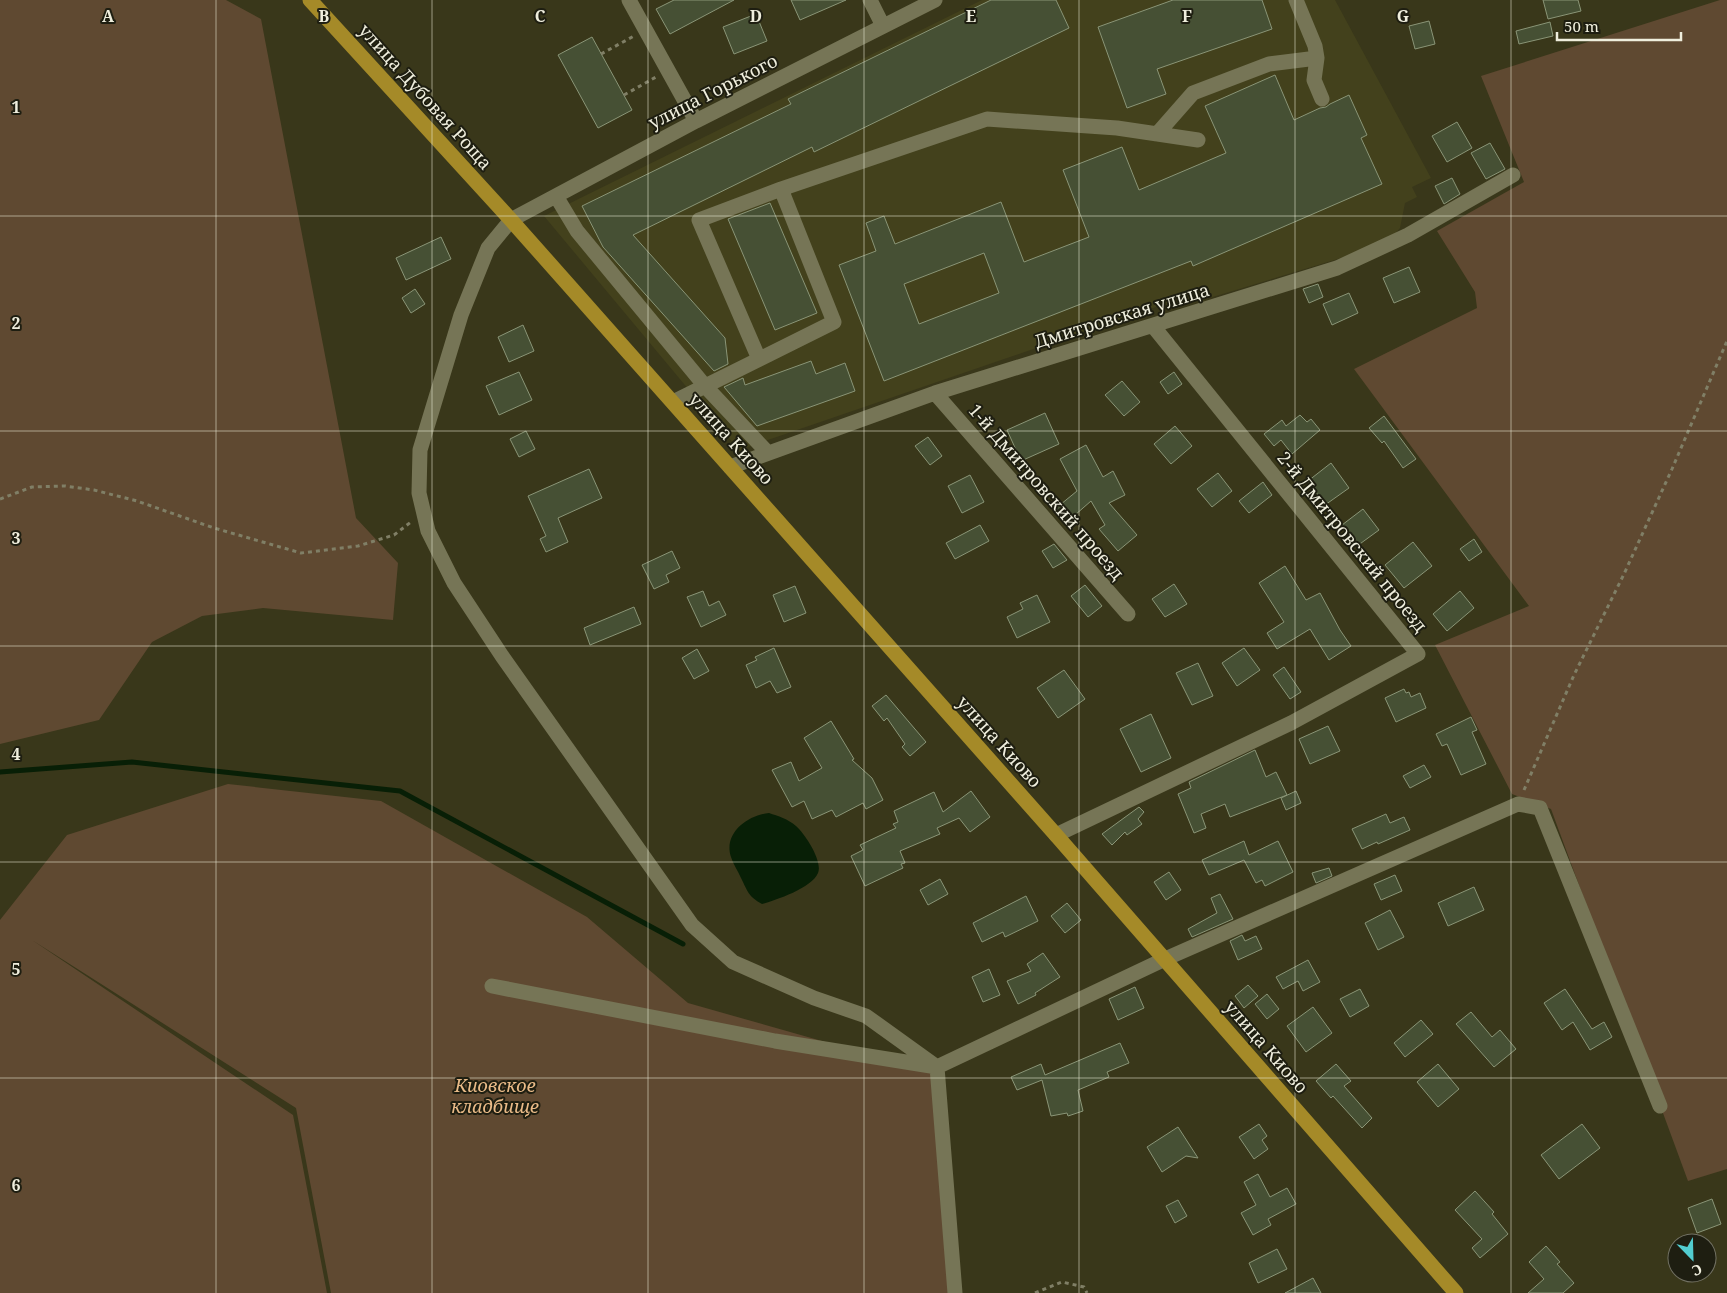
<svg xmlns="http://www.w3.org/2000/svg" width="1727" height="1293" font-family="'Noto Serif',serif">
  <style>
    .built { fill: #43411c }
    .green { fill: #5f4931 }
    .water { fill: #081f06 }
    .lines { fill: none; stroke-linecap: round; stroke-linejoin: round }
    .stream { stroke: #081f06; stroke-width: 5 }
    .building { fill: #465034; stroke: #8a9577; fill-rule: evenodd }
    .path { stroke: #807f66; stroke-width: 3; stroke-dasharray: 4 4; stroke-linecap: butt }
    .minor { stroke: #767556; stroke-width: 15 }
    .major { stroke: #a58a28; stroke-width: 15 }
    .grid { fill: none; stroke: #efeedd; stroke-width: 1; stroke-opacity: 0.55 }
    .labels { text-anchor: middle; stroke-width: 4; stroke-linejoin: round; paint-order: stroke }
    .street-label { font-size: 18px; fill: #efeedd; stroke: #1e1e11 }
    .park-label { font-size: 18px; font-style: italic; fill: #eabb88; stroke: #1e1e11 }
    .grid-label { font-size: 16px; text-anchor: middle; font-weight: bold; fill: #efeedd; stroke: #1e1e11; stroke-width: 4; stroke-linejoin: round; paint-order: stroke }
  </style>
  <rect width="100%" height="100%" fill="#39371a"/>
  <path class="built" d="M982 0H1335L1431 178 1412 187 1417 197 1405 203 1400 228 1394 235 1386 241 1341 258 1193 303 1179 299 739 450 544 216Z"/>
  <path class="green" d="M0 0H226L261 19 356 518 398 563 393 620 263 608 202 616 152 642 99 720 0 744Z
    M1720 0H1727V1169L1688 1181 1551 809 1512 794 1435 645 1529 606 1354 369 1477 308 1475 292 1437 231 1524 182 1481 76Z
    M228 784 381 801 587 917 688 1003 931 1072 951 1293H331L296 1108 32 940 293 1115 327 1293H0V920L67 835Z"/>
  <path class="water" d="M769 813C778 816 788 819 796 826 805 834 823 861 818 873 812 888 776 900 762 904 748 896 748 892 741 878 738 871 733 864 731 857 723 833 748 815 769 813Z"/>
  <g class="lines">
    <path class="stream" d="M0 772 132 762 400 791 683 944"/>
  </g>
  <path class="building" d="M674 0H734L670 34 656 9Z
    M791 0H846L800 20Z
    M991 0H1056L1069 28 814 152 812 147 633 235 725 338 728 364 714 371 603 247 582 206 791 104 788 99Z
    M1173 0H1262L1272 29 1157 69 1166 94 1127 108 1098 27Z
    M1543 0H1578L1581 11 1548 19Z
    M756 14 767 41 734 54 723 27Z
    M1429 21 1435 44 1415 49 1409 26Z
    M1550 22 1553 36 1519 44 1516 31Z
    M592 37 632 110 598 128 558 55Z
    M1275 75 1294 120 1320 108 1326 107 1330 104 1349 95 1367 135 1361 138 1382 184 1193 266 1191 261 884 381 839 265 876 251 866 223 884 216 895 244 1001 202 1024 262 1089 237 1063 170 1122 147 1139 190 1226 153 1205 106ZM984 253 999 293 919 324 904 284Z
    M1457 122 1472 148 1447 162 1432 136Z
    M1490 143 1505 169 1486 179 1471 153Z
    M1452 178 1460 194 1444 204 1435 186Z
    M770 203 817 313 775 330 728 219Z
    M441 237 451 259 406 280 396 258Z
    M1409 267 1420 292 1394 303 1383 278Z
    M1318 284 1323 297 1309 303 1303 289Z
    M415 289 425 304 411 313 402 298Z
    M1349 293 1358 313 1332 325 1323 304Z
    M523 325 534 351 509 362 498 337Z
    M811 361 816 374 845 363 855 391 757 426 724 387 743 378 745 385Z
    M519 372 532 400 499 415 486 386Z
    M1174 372 1182 384 1168 394 1160 382Z
    M1122 381 1140 402 1124 416 1105 395Z
    M1045 413 1059 444 1021 461 1007 430Z
    M1300 415 1307 422 1311 419 1320 430 1292 454 1281 440 1274 446 1264 434 1282 420 1286 426Z
    M1384 416 1416 459 1403 468 1384 441 1382 443 1369 428Z
    M1175 426 1192 446 1171 464 1154 444Z
    M526 431 535 449 519 457 510 439Z
    M928 437 942 456 930 465 915 446Z
    M1086 445 1103 477 1113 471 1125 495 1109 503 1137 535 1118 551 1099 529 1105 525 1091 501 1067 522 1055 509 1077 491 1060 459Z
    M1331 463 1349 488 1325 505 1308 481Z
    M589 469 602 498 558 518 568 542 546 552 540 539 546 536 528 496Z
    M1218 473 1232 491 1212 507 1197 489Z
    M970 475 984 502 962 513 948 486Z
    M1263 482 1272 495 1249 513 1239 501Z
    M1363 509 1379 530 1357 546 1342 525Z
    M980 525 989 541 955 559 946 543Z
    M1474 539 1482 552 1469 561 1460 549Z
    M1413 542 1432 566 1404 588 1385 565Z
    M1054 544 1067 560 1053 568 1042 551Z
    M672 551 680 568 666 575 669 582 654 589 642 565Z
    M1285 566 1306 600 1320 593 1340 630 1351 646 1329 660 1310 629 1277 649 1267 633 1284 622 1259 583Z
    M1174 584 1187 604 1165 617 1152 599Z
    M1085 585 1102 606 1088 617 1071 596Z
    M795 586 806 613 784 622 773 595Z
    M703 591 709 606 719 601 726 615 701 627 687 597Z
    M1460 591 1474 608 1447 631 1433 614Z
    M1037 595 1050 622 1017 638 1007 617 1023 609 1020 603Z
    M634 607 641 624 590 645 584 628Z
    M774 648 791 687 777 693 770 681 756 688 746 665 757 660 755 657Z
    M1244 648 1260 670 1237 686 1222 663Z
    M697 649 709 671 694 679 682 658Z
    M1198 663 1213 696 1192 705 1176 673Z
    M1284 667 1301 692 1290 699 1273 675Z
    M1064 670 1085 699 1058 718 1037 688Z
    M1404 689 1406 693 1409 692 1411 697 1420 693 1426 708 1396 722 1385 698Z
    M886 695 926 742 910 756 902 747 905 744 887 718 884 721 872 706Z
    M1151 714 1171 758 1141 772 1120 729Z
    M1471 717 1477 730 1472 732 1486 764 1461 775 1447 744 1442 746 1436 734Z
    M831 721 854 759 852 760 872 778 883 800 866 809 863 803 836 817 832 810 812 819 804 801 792 807 772 770 791 762 799 781 822 768 804 738Z
    M1328 726 1340 751 1310 764 1299 739Z
    M1255 750 1266 777 1276 772 1287 795 1230 817 1225 804 1201 814 1206 828 1194 833 1178 794 1191 788 1189 782Z
    M1424 765 1431 777 1410 788 1403 776Z
    M971 791 990 817 970 832 959 818 937 828 940 834 900 851 905 863 901 864 903 868 865 886 851 856 863 850 860 845 896 828 893 824 898 822 894 811 934 792 943 812Z
    M1296 791 1301 803 1286 810 1281 798Z
    M1139 807 1144 812 1138 819 1142 824 1127 835 1125 832 1112 845 1102 834Z
    M1386 814 1390 823 1404 817 1410 830 1378 844 1377 842 1362 849 1352 829Z
    M1244 841 1249 855 1278 841 1293 872 1265 886 1262 880 1256 883 1244 860 1209 875 1202 860Z
    M1329 868 1332 876 1316 883 1312 873Z
    M1169 872 1181 890 1166 900 1154 882Z
    M1395 875 1402 891 1381 900 1374 884Z
    M940 879 948 894 928 905 920 890Z
    M1474 887 1484 910 1448 926 1438 903Z
    M1220 894 1233 919 1192 937 1188 929 1217 913 1211 898Z
    M1026 896 1038 921 1005 937 1003 932 982 942 973 923Z
    M1067 903 1081 920 1065 933 1051 916Z
    M1390 910 1404 937 1378 950 1365 923Z
    M1242 935 1245 941 1256 936 1262 949 1238 960 1230 941Z
    M1043 953 1060 977 1035 993 1036 995 1018 1004 1007 981 1031 971 1027 964Z
    M1308 960 1320 982 1303 991 1298 981 1283 989 1276 977Z
    M989 969 1000 995 983 1002 972 977Z
    M1248 985 1258 996 1244 1008 1235 996Z
    M1135 987 1144 1008 1118 1020 1109 999Z
    M1360 989 1369 1006 1350 1017 1340 999Z
    M1565 989 1592 1029 1604 1022 1612 1037 1590 1050 1573 1022 1562 1030 1544 1003Z
    M1267 994 1279 1009 1267 1019 1255 1004Z
    M1313 1007 1332 1033 1306 1052 1287 1026Z
    M1471 1012 1492 1037 1500 1030 1516 1049 1494 1067 1456 1024Z
    M1421 1020 1433 1034 1405 1057 1394 1043Z
    M1120 1043 1129 1063 1107 1072 1109 1077 1078 1090 1083 1111 1068 1116 1067 1113 1051 1116 1042 1080 1017 1090 1011 1077 1041 1064 1045 1075Z
    M1336 1064 1351 1081 1344 1086 1372 1118 1362 1128 1333 1096 1331 1098 1316 1081Z
    M1438 1064 1459 1089 1438 1107 1417 1082Z
    M1259 1124 1267 1136 1262 1140 1268 1149 1254 1159 1239 1137Z
    M1582 1124 1600 1148 1559 1179 1541 1155Z
    M1178 1127 1198 1158 1186 1156 1162 1172 1147 1147Z
    M1258 1174 1270 1197 1287 1188 1296 1204 1268 1219 1271 1225 1253 1235 1241 1213 1256 1205 1244 1182Z
    M1475 1191 1494 1212 1492 1214 1508 1234 1480 1258 1472 1248 1482 1239 1455 1210Z
    M1712 1199 1721 1224 1697 1233 1688 1208Z
    M1178 1200 1187 1216 1175 1223 1166 1206Z
    M1546 1246 1560 1262 1557 1264 1574 1283 1563 1293H1528L1544 1279 1529 1262Z
    M1277 1249 1287 1269 1258 1283 1249 1263Z
    M1313 1278 1321 1293H1285Z"/>
  <g class="lines">
    <path class="path" d="M601 54 634 36
      M624 95 656 77
      M0 499 32 487 65 486 94 490 137 501 214 528 301 553 358 546 394 535 411 522
      M1524 790 1574 675 1624 574 1672 469 1727 341
      M1035 1293 1062 1282 1084 1287 1087 1293"/>
    <path class="minor" d="M629 0 696 121
      M870 0 883 26
      M935 0 696 121 511 220 488 248 461 315 420 450 419 493 428 531 454 583 502 656 692 925 733 962 814 998 866 1016 937 1067 1165 959 1518 804 1540 808 1660 1106
      M1296 0 1315 46 1317 58 1314 80 1322 99
      M1157 134 1193 93 1269 64 1317 58
      M556 196 577 231 705 386 768 453
      M759 359 699 220 781 189 987 119 1117 128 1198 140
      M935 393 1128 614
      M673 402 834 322 781 189
      M730 467 935 393 1337 268 1408 235 1513 175
      M1056 835 1291 723 1418 654 1153 326
      M492 986 775 1041 937 1067 955 1293"/>
    <path class="major" d="M310 0 511 220 1056 835 1456 1293"/>
  </g>
  <path class="grid" d="M216 0V1293M432 0V1293M648 0V1293M864 0V1293M1079 0V1293M1295 0V1293M1511 0V1293M0 216H1727M0 431H1727M0 646H1727M0 862H1727M0 1078H1727"/>
  <g class="labels">
    <g class="street-label">
      <text transform="translate(713 92) rotate(-27)" y="6">улица Горького</text>
      <text transform="translate(425 97) rotate(48)" y="6">улица Дубовая Роща</text>
      <text transform="translate(1122 316) rotate(-17)" y="6">Дмитровская улица</text>
      <text transform="translate(731 439) rotate(48)" y="6">улица Киово</text>
      <text transform="translate(1046 492) rotate(49)" y="6">1-й Дмитровский проезд</text>
      <text transform="translate(1352 542) rotate(51)" y="6">2-й Дмитровский проезд</text>
      <text transform="translate(999 742) rotate(48)" y="6">улица Киово</text>
      <text transform="translate(1266 1047) rotate(49)" y="6">улица Киово</text>
    </g>
    <g class="park-label">
      <text x="495" y="1092">Киовское<tspan x="495" dy="21">кладбище</tspan></text>
    </g>
  </g>
  <g class="grid-label">
    <text x="108" y="22">A</text>
    <text x="324" y="22">B</text>
    <text x="540" y="22">C</text>
    <text x="756" y="22">D</text>
    <text x="971" y="22">E</text>
    <text x="1187" y="22">F</text>
    <text x="1403" y="22">G</text>
    <text x="16" y="113">1</text>
    <text x="16" y="329">2</text>
    <text x="16" y="544">3</text>
    <text x="16" y="760">4</text>
    <text x="16" y="975">5</text>
    <text x="16" y="1191">6</text>
  </g>
  <g transform="translate(1692 1258) rotate(157)"><circle r="24" fill="#1e1e11" stroke="#727163"/>
  <path d="M0-4L9 19L0 12L-9 19Z" fill="#52cdd0"/>
  <text y="-8" font-size="14" font-weight="bold" text-anchor="middle" fill="#efeedd">С</text>
  </g>
  <path d="M1557 32v8h124v-8" fill="none" stroke="#efeedd" stroke-width="2.5"/>
  <text x="1564" y="32" font-size="15" fill="#efeedd" stroke="#1e1e11" stroke-width="4" paint-order="stroke">50 m</text>
</svg>
